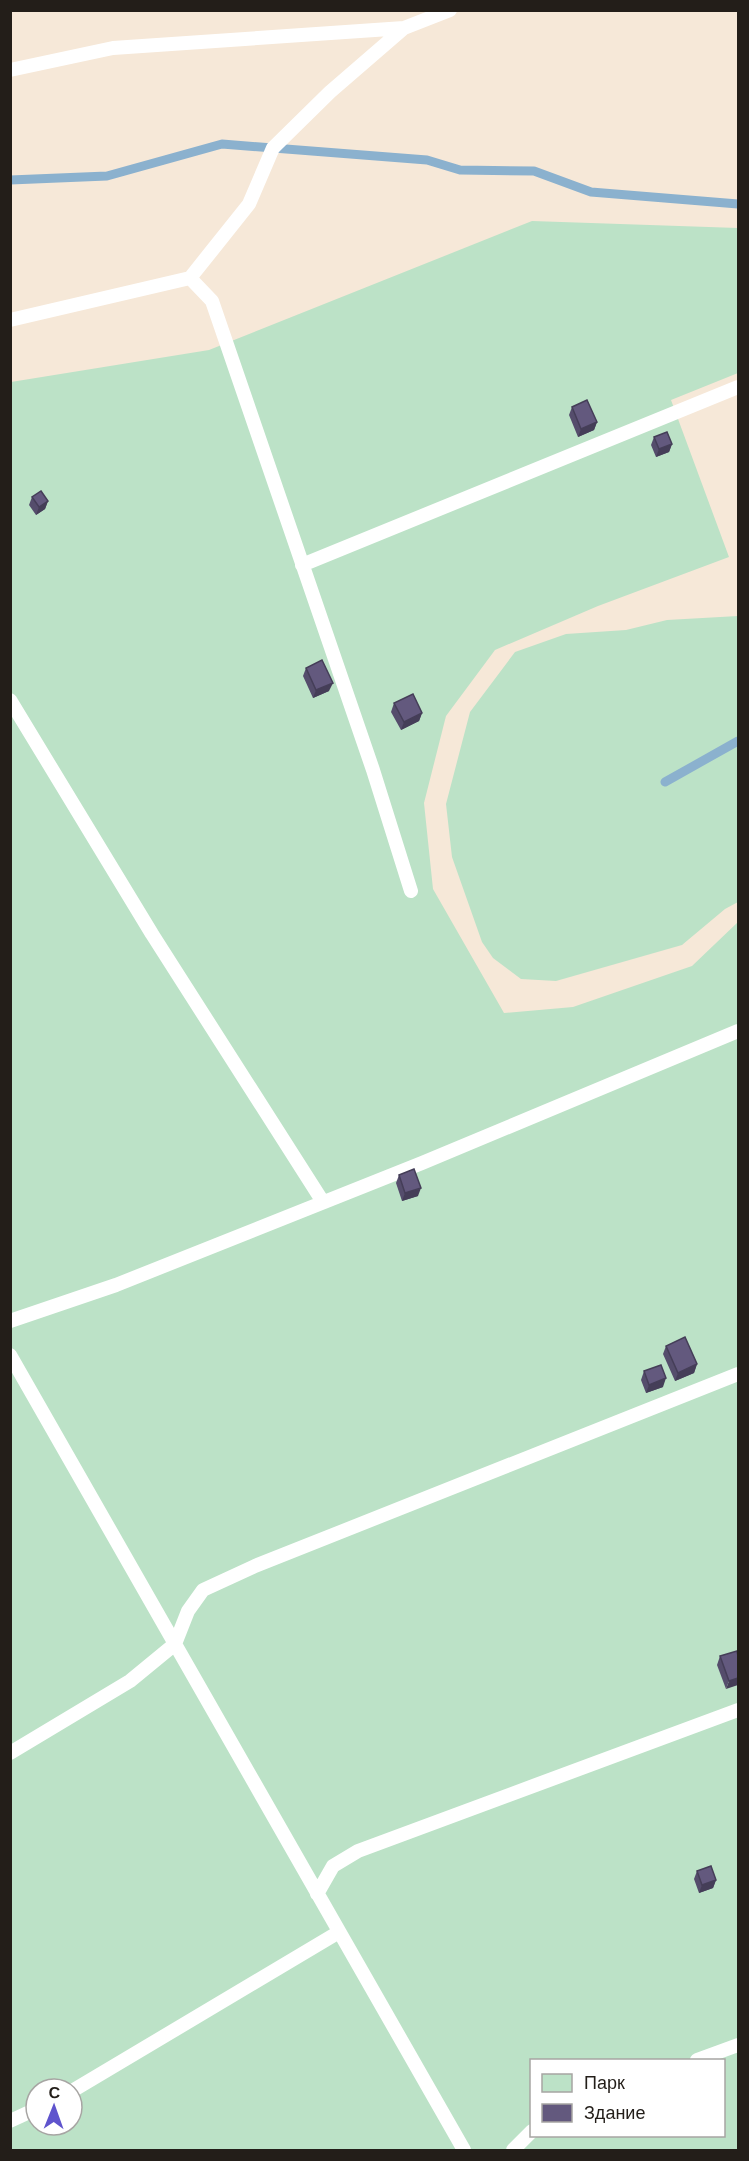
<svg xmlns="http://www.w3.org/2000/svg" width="749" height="2161" font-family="'Work Sans',sans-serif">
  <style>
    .green { fill: #bce2c7; fill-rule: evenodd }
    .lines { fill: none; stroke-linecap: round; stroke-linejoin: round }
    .stream { stroke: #8bb1ce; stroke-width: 9 }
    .lane { stroke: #fff; stroke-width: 14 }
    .wall { fill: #554d6c }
    .shaded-wall { fill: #453e58 }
    .building { fill: #63597e; stroke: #453e58; stroke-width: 1.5 }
  </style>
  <rect width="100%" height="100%" fill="#f6e8d8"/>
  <path class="green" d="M532 221 738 228V373L671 400 729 557 598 606 495 650 446 716 424 803 433 889 504 1013 573 1007 692 966 738 922V2150H11V382L209 350ZM532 2060H724V2136H532ZM36 2089H72V2125H36Z
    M738 616V902L725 909 682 945 556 981 521 979 493 958 482 942 452 857 446 804 470 712 515 652 566 634 626 630 667 620Z"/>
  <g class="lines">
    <path class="stream" d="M10 180 107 176 222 144 427 160 460 170 534 171 591 192 738 204
      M665 782 738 741"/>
    <path class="lane" d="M10 70 113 48 404 28 450 10
      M190 278 212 301 373 770 411 891
      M10 320 190 278 249 204 273 148 330 92 404 28
      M302 565 738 387
      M10 700 152 934 323 1202
      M10 1321 116 1285 422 1163 738 1031
      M10 1355 464 2150
      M10 1753 130 1681 175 1644 188 1611 203 1590 255 1566 738 1374
      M317 1894 333 1866 358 1851 738 1710
      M697 2060 738 2045
      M72 2091 339 1932
      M10 2121 36 2109
      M513 2150 532 2131"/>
  </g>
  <path class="wall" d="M572 407 597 422 594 430 578 437 569 415Z
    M654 437 672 444 669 452 656 457 651 445Z
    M32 497 48 501 45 509 36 515 29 505Z
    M306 668 329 691 313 698 303 676Z
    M394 703 422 713 419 721 401 730 391 712Z
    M399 1175 418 1196 402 1201 396 1183Z
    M666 1346 697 1364 694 1373 675 1381 663 1354Z
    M644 1371 663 1387 646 1393 641 1380Z
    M720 1656H738L726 1689 717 1665Z
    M697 1871 716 1880 713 1888 699 1893 694 1879Z"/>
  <path class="shaded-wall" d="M597 422 594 430 578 437 581 429Z
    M672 444 669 452 656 457 659 449Z
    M48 501 45 509 36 515 39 507Z
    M333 683 329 691 313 698 316 690Z
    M422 713 419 721 401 730 404 722Z
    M421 1188 418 1196 402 1201 405 1193Z
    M697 1364 694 1373 675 1381 678 1373Z
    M666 1378 663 1387 646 1393 649 1385Z
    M738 1678V1685L726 1689 729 1681Z
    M716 1880 713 1888 699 1893 702 1885Z"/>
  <path class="building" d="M587 400 597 422 581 429 572 407Z
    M667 432 672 444 659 449 654 437Z
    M41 491 48 501 39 507 32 497Z
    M322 660 333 683 316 690 306 668Z
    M413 694 422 713 404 722 394 703Z
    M414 1169 421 1188 405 1193 399 1175Z
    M685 1337 697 1364 678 1373 666 1346Z
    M661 1365 666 1378 649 1385 644 1371Z
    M737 1651 738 1656V1678L729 1681 720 1656Z
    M711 1866 716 1880 702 1885 697 1871Z"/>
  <rect width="749" height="2161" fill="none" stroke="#231e19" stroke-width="24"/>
  <rect x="530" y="2059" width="195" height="78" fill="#ffffff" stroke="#a7a5a3" stroke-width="1.5"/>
  <rect x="542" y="2074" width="30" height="18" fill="#bce2c7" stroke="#a7a5a3" stroke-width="1.5"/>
  <text x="584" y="2089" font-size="18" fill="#231e19">Парк</text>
  <rect x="542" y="2104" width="30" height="18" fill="#63597e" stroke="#a7a5a3" stroke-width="1.5"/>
  <text x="584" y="2119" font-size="18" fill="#231e19">Здание</text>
  <g transform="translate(54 2107) rotate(1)"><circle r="28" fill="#ffffff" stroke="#a7a5a3" stroke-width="1.5"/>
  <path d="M0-4.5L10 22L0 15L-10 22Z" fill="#5f54cd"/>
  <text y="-9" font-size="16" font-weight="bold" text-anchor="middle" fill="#231e19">С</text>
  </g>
</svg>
